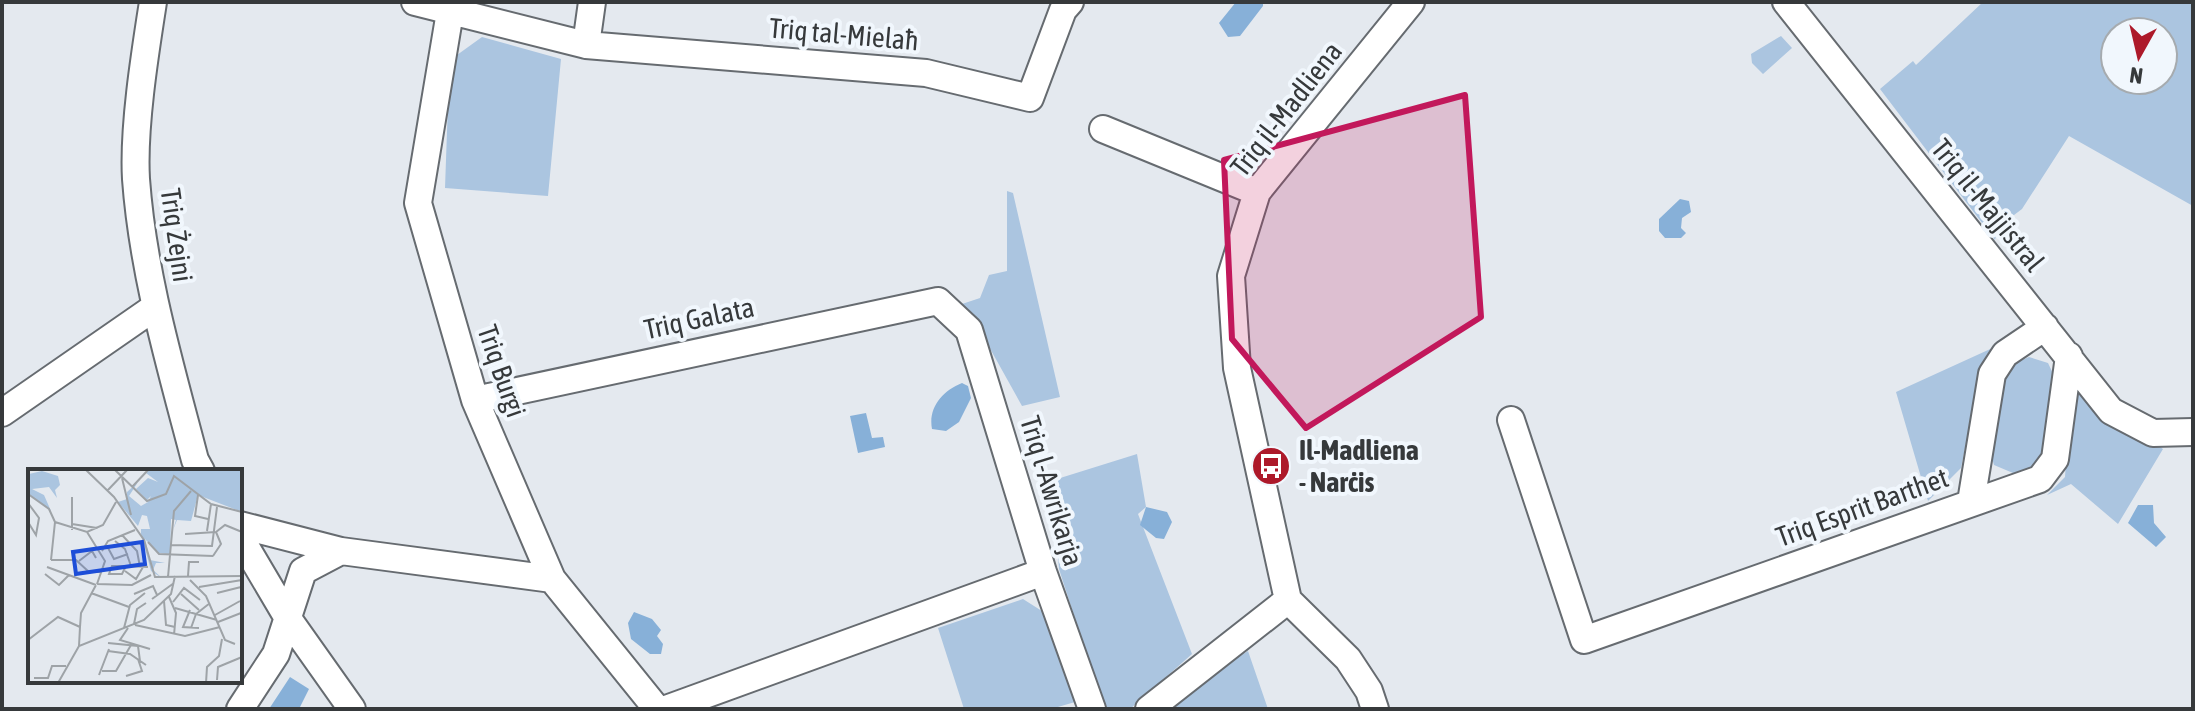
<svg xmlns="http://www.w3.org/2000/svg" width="2195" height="711" font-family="'Asap Condensed',sans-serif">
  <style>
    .green { fill: #abc5e0; fill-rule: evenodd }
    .water { fill: #87b0d8 }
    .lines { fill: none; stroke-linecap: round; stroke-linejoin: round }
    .street-casing { stroke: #666b70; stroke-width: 30 }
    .street { stroke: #fff; stroke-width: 26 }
    .marked { fill: #c2185b; fill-opacity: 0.2; stroke: #c2185b; stroke-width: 6; stroke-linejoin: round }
    .labels { text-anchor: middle; stroke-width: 8; stroke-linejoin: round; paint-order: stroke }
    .street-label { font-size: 28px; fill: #36393b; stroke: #f1f7fd }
    .poi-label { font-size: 28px; font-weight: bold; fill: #36393b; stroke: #f1f7fd; text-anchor: start }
    .inset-road { fill: none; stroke: #9ea3a7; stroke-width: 2 }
    .view { fill: #1d4ed8; fill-opacity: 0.15; stroke: #1d4ed8; stroke-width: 4 }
    .inset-edge { fill: none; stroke: #36393b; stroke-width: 4 }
  </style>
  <rect width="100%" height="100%" fill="#e4e9ef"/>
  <path class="green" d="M1983 2H2193V206L2069 136 2022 209 1998 227 1995 240 1880 89 1913 61 1916 65ZM2115 32H2163V80H2115Z
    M1781 36 1792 48 1763 74 1752 63 1751 54Z
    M482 37 561 59 548 196 445 188 448 103 457 55Z
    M1007 191 1013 193 1060 397 1022 406 983 336 959 305 980 298 989 275 1007 271Z
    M2010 340 1982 364 1961 468 1928 501 1896 392Z
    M2029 357 2048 363 2057 382 2047 451 2036 469 2013 473 1994 465 1988 444 2003 373 2008 366Z
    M2071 393 2082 394 2163 449 2118 524 2071 484 2047 495 2065 477Z
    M1137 454 1146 507 1138 514 1192 654 1130 709H1104L1059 569 1054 512 1041 484Z
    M1023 599 1045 613 1075 702 1051 709H964L938 628Z
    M1248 651 1268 709H1163L1162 706Z"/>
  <path class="water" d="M1236 2H1263V6L1240 36 1228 37 1219 23Z
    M1680 199 1689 201 1691 212 1682 218 1681 228 1686 233 1681 238H1665L1659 231V219Z
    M962 383 968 386 971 398 959 422 946 431 932 429C928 408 942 391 962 383Z
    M866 413 872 438 883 437 885 447 858 453 850 416Z
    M2138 505H2153L2154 523 2166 537 2156 547 2128 523Z
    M1146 507 1167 512 1172 522 1164 539 1156 538 1140 525Z
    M634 612 652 619 661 630 657 636 663 644 661 654H650L631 639 628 623Z
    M290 677 309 689 299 709H269Z"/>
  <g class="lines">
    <g class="street-casing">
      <path id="street" d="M153 2C145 53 133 128 136 179 143 275 171 368 195 460L201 471
        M415 2 586 45 926 73 1030 98 1063 10 1070 2
        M1786 2 2111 411 2153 433 2193 432
        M450 12 418 203 475 400 552 579 657 709
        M586 45 592 2
        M1103 129 1257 192
        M475 400 938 301 969 330 1043 572 1092 709
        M2 413 155 307
        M1511 420 1584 640 2040 479 2055 459 2069 356
        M1971 502 1992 374 2005 354 2045 327
        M240 525 341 551
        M240 537 289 620 352 709
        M240 709 276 654 303 571 341 551 552 579
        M666 709 1043 572
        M1149 709 1288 600
        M1375 709 1369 691 1348 659 1288 600 1237 368 1231 276 1257 192 1411 2"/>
    </g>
    <use href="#street" class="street"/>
  </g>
  <path class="marked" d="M1465 95 1481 317 1306 428 1232 339 1224 160Z"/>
  <defs>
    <g id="bus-disc" transform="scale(2)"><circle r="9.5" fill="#ad192a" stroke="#f1f7fd"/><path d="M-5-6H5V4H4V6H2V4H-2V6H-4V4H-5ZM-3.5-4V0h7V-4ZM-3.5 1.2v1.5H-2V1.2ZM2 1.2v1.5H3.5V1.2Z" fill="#fff"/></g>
  </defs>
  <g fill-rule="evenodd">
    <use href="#bus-disc" x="1271" y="466"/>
  </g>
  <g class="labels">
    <g class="street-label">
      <text transform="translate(844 34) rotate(5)" y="10">Triq tal-Mielaħ</text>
      <text transform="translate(1286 109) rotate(-52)" y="10">Triq il-Madliena</text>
      <text transform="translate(1988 205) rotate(51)" y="10">Triq il-Majjistral</text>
      <text transform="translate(177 235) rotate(82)" y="10">Triq Żejni</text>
      <text transform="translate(699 318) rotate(-12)" y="10">Triq Galata</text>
      <text transform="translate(502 371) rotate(71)" y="10">Triq Burgi</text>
      <text transform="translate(1052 491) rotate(73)" y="10">Triq l-Awrikarja</text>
      <text transform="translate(1862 507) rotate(-20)" y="10">Triq Esprit Barthet</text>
    </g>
    <g class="poi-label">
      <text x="1299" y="460">Il-Madliena<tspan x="1299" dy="32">- Narċis</tspan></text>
    </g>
  </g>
  <g transform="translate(28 469)">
    <rect width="214" height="214" fill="#e4e9ef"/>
    <path d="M121 0H214V43L170 26 163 52 149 51 145 61 148 51 143 50 142 85 130 84 117 70 122 91 137 94H128L125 101 134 109 123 102 113 65V60H122L119 47 114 46 110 57 90 33 99 30V23L110 13 101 27 113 37 120 33 123 27 119 31 108 20 120 9 130 13 118 4ZM14 2 30 7 32 16 27 21 29 29 21 18 4 20 16 26 23 42 0 25 1 5Z" fill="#abc5e0"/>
    <path class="inset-road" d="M57 0 86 28 116 71 127 108 214 107M86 0 119 32 138 25 146 7 183 35 214 43M94 9 103 46M104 18 121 0M79 22 100 0M0 25 21 40 27 53M170 26 167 47 180 50M0 34 11 49 8 66 0 53M27 53 59 63 75 56 88 33M44 55 69 59M44 61V28M179 62 183 35M59 63 77 92 69 115M188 63 197 56 214 63M157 65 188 63M94 66 109 82 112 98M87 72 97 80 103 97M120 73 131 85 185 87M142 76 184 77 189 38M79 77 86 90 100 85M74 82 80 72 107 61M185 87 193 75 188 63M23 91H48L61 103H72M23 91 27 53M51 92 64 82 68 89M98 97 94 105H81L84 97H98L120 98M19 98 68 116M97 102 108 110 115 98M17 105 31 116 41 106M160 107 161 93H171M140 108 146 42 163 22M162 111 178 127 197 171 207 175M69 115 104 116 123 106M171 118 214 111M63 124 101 138M189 124 213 118M106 125 125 117 129 126M153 125 171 141M141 128 148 144 146 166M124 130 146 114M136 132 138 156 147 158M145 133 156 119 172 131M147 139 189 151M162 141 155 158 171 159M213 144V112M187 146 212 132M190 153 213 144M106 155 109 140 118 134M107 156 157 167 192 158M52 158 53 144 68 116M96 159 102 136 117 124M100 159 92 171 122 180M163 159 168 145 182 134M0 171 30 148 52 158 51 177M80 174 110 177 112 192M80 182 102 185 118 196M74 202H88L103 176M71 206 81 180M98 207 114 202 110 190M6 209H20L24 197H38M189 211 190 198 214 188M30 214 51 177 116 151 143 125 147 107M178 214 179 198 191 187 194 170"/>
    <path class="view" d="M114 73 117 95 48 105 45 83Z"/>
    <rect width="214" height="214" class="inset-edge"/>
  </g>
  <rect width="2195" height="711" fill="none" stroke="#36393b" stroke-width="8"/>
  <g transform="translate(2139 56) rotate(188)"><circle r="38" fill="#f1f7fd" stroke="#a6abaf" stroke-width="2"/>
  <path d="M0-6L14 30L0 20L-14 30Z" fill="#ad192a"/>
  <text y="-12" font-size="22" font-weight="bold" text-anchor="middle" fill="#36393b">N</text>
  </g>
</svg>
